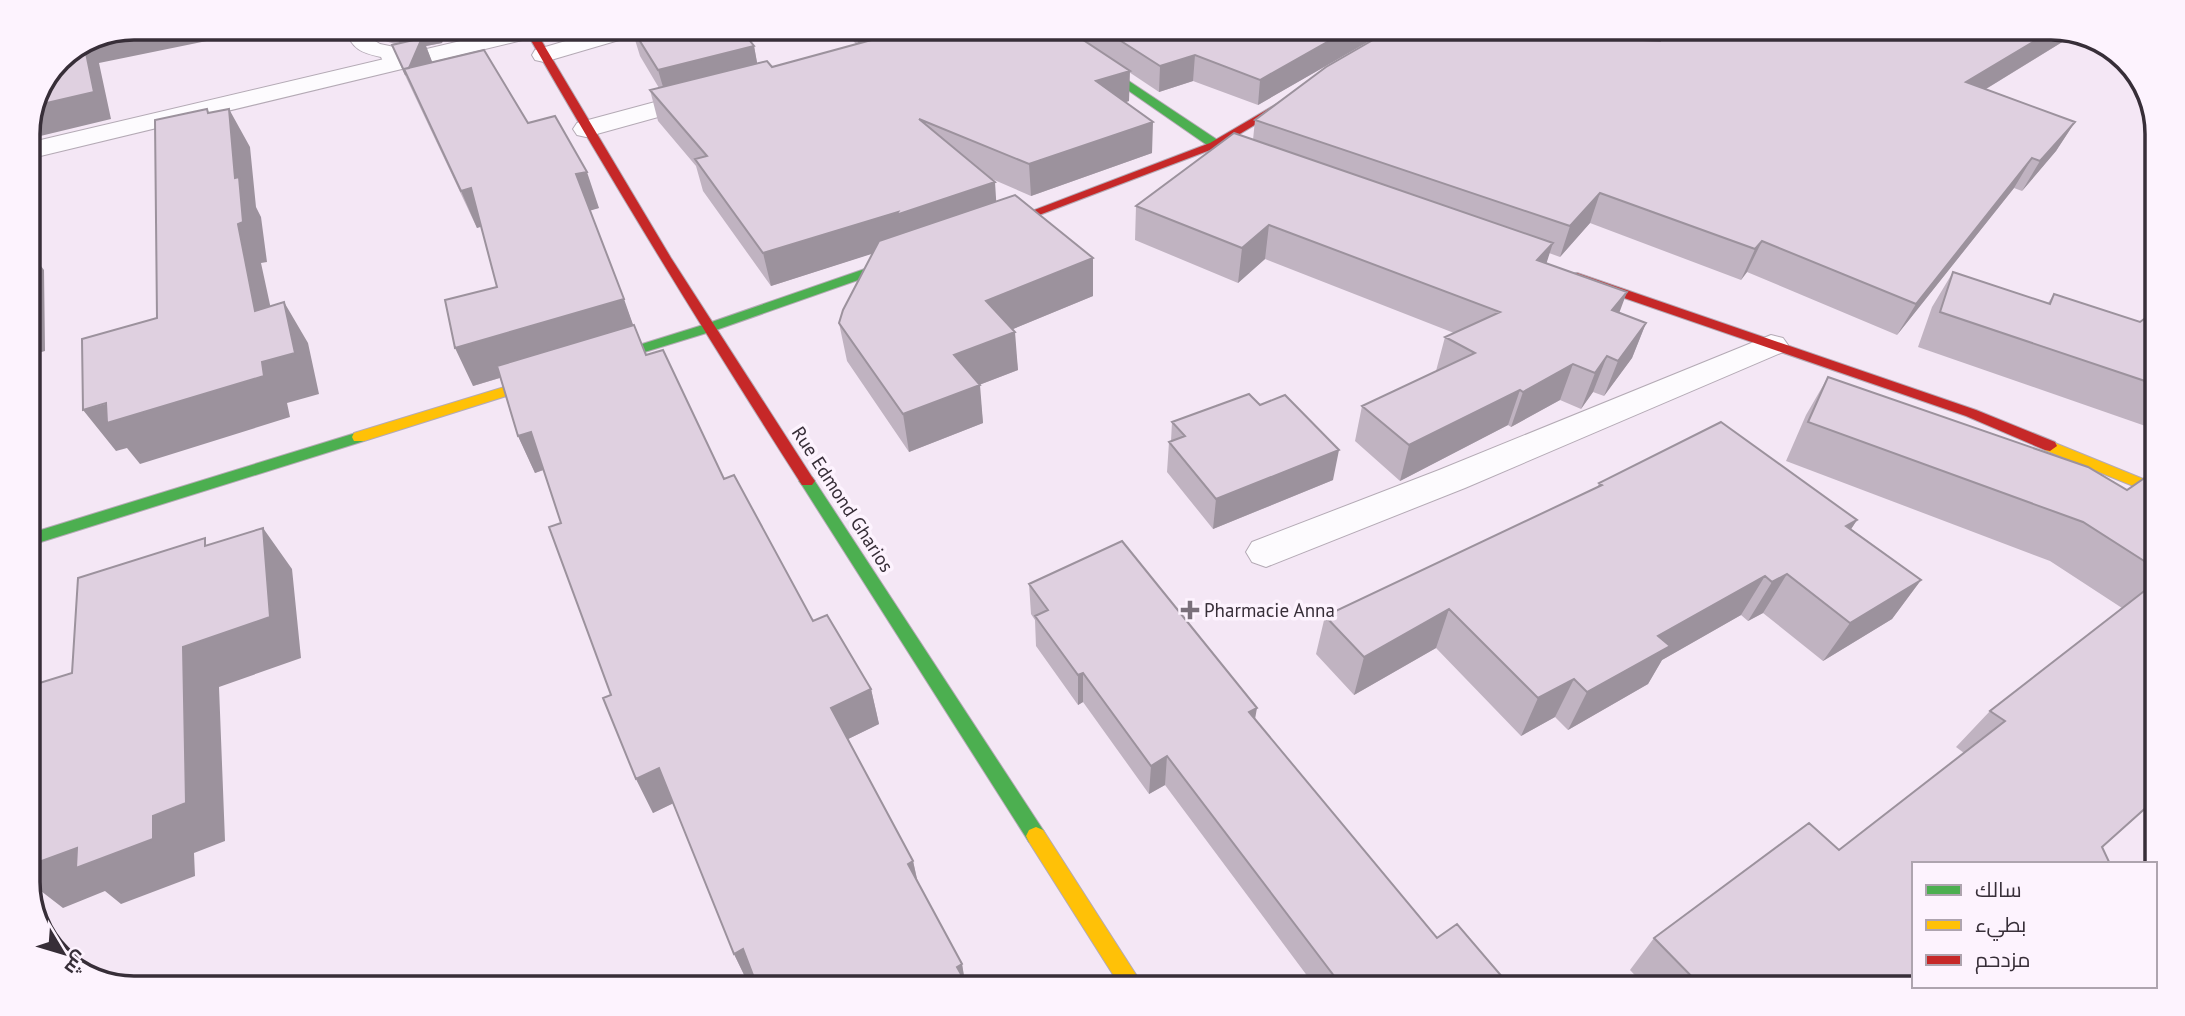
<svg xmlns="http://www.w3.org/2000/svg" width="2185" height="1016" font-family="'PT Sans',Cairo,sans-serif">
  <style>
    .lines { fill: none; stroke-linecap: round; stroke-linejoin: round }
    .lane-casing { stroke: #b4aab5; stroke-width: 2 }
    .street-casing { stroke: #b4aab5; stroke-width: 2 }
    .fast-casing { stroke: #b4aab5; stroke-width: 2 }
    .slow-casing { stroke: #b4aab5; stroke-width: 2 }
    .jam-casing { stroke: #b4aab5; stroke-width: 2 }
    .lane { fill: #fdfbfe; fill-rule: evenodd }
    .street { fill: #fdfbfe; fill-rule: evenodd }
    .fast { fill: #4caf50; fill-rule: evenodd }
    .slow { fill: #ffc107; fill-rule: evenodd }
    .jam { fill: #c62828; fill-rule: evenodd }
    .wall { fill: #c0b3c1 }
    .shaded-wall { fill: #9c929d }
    .building { fill: #dfd0e0; stroke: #9c929d; stroke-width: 2 }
    .poi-dot { fill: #796f7a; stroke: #fdf3fe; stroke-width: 2.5 }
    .labels { text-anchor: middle; stroke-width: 7; stroke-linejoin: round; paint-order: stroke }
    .street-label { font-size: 19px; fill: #372e38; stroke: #fdf3fe }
    .poi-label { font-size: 19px; fill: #372e38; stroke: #fdf3fe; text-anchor: start }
    .rim { fill: none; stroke: #372e38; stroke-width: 3.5 }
  </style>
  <rect width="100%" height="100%" fill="#f4e7f5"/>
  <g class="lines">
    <g class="lane-casing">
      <path id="lane" d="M346 29H368L370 38 380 44 399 48 405 63 402 68H386L381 57C362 53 351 49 346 29Z"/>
    </g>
    <g class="street-casing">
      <path id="street" d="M507 30 543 31 539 36 28 159V143Z
        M603 30H640L636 35 544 62 535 60 532 55 535 50Z
        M707 88 716 91 720 96 716 101 586 137 577 135 573 129 577 123Z
        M1771 335 1783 338 1788 345 1783 352 1465 488 1266 567 1252 562 1246 552 1252 542 1439 470Z"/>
    </g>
    <g class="fast-casing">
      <path id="fast" d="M1044 32H1055L1237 153 1231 156 1210 147Z
        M911 253 917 257 915 260 713 331 612 362 605 358 607 355 703 325Z
        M359 432 366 437 364 441 28 546V534Z
        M807 476 812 477 1043 830 1046 836 1043 842 1036 845 1029 842 802 485 799 481Z"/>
    </g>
    <g class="slow-casing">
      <path id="slow" d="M612 354 619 358 617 361 364 441H354L352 437 354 433Z
        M2050 441 2153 483V494L2045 450 2043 446 2045 442Z
        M1036 827 1043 830 1142 984H1119L1029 842 1026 836 1029 830Z"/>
    </g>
    <g class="jam-casing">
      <path id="jam" d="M525 30H535L671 258 812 477 815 481 812 485H802C706 335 613 184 525 30Z
        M1297 92 1306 94 1218 147 992 233 988 234 982 230 1210 143Z
        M1577 273 1976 410 2055 442 2057 446 2050 451 2045 450 1966 416 1572 280V274Z"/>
    </g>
    <use href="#lane" class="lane"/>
    <use href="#street" class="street"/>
    <use href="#fast" class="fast"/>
    <use href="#slow" class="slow"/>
    <use href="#jam" class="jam"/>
  </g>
  <path class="wall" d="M371 29H447L442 43 426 46 432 62 528 123 599 208 590 210 633 325 646 355 813 621 871 689 879 724 848 739 913 861 918 883 962 964 965 981H756L752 983H748L734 954 673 803 653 813 636 779 561 523 544 470 535 473 518 436 500 378 473 386 497 287 481 226 477 228 403 71 392 45 395 44 375 38Z
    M632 30 754 46 757 63 772 67 856 44 844 31H957L963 36 1072 32 1378 33V36L1258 105 1193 81 1159 92 1129 72V101L1126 102 1152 153 1031 196 992 179 996 201 1093 296 1013 329 1018 370 979 385 983 423 909 452 847 361 839 323 873 253 771 286 703 191 696 166 658 121 650 90 659 88 640 56Z
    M1385 33 2072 36 1986 89 2075 122 2056 151 2022 191 2014 188 1897 335 1747 272 1741 280 1590 223 1560 257 1549 253 1546 263 1619 313 1646 323 1632 358 1604 396 1593 392 1581 409 1560 400 1511 427 1508 425 1400 481 1355 441 1362 406 1436 371 1445 337 1454 333 1265 259 1238 283 1135 240 1136 206 1253 140 1255 120Z
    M1953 272 2048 303 2054 294 2140 322 2155 311 2154 429 1918 347 1932 307Z
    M1828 377 2127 490 2153 482 2150 804 1914 864 1911 987 1645 986 1630 970 1654 938 1839 850 1964 753 1956 747 1990 711 2122 608 2050 561 1786 461 1806 415Z
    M1260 405 1333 480 1213 529 1167 472 1169 442 1171 441 1172 422Z
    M1599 483 1857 520 1851 529 1921 580 1892 619 1823 661 1763 613 1748 621 1741 615 1662 660 1648 684 1568 730 1555 717 1521 736 1436 648 1354 695 1316 654 1325 616 1597 488Z
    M1029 584 1255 720 1437 938 1510 986 1314 985 1165 785 1149 794 1083 702 1078 705 1036 646 1035 620 1031 614Z"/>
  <path class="shaded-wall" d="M134 28H240L241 34 99 63 111 119 28 139V127L38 105 85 48Z
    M394 29H447L442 43 426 46 433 64 419 100 403 52Z
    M856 31H920L875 39 870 35 871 44 859 47Z
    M1343 33H1378V36L1258 105 1260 80Z
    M2043 36H2072L1950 111 1966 82Z
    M754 46 759 73 666 97 658 70Z
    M1195 55 1193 81 1159 92 1160 66Z
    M1130 71 1129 101 1096 112V81Z
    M229 109 250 147 256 207 261 217 267 262 261 263 280 351 255 311 238 224Z
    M1153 122 1152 153 1031 196 1029 164Z
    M2075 122 2056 151 2022 191 2040 161Z
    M2032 158 2014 188 1897 335 1916 304Z
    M587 172 599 208 589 211 576 174Z
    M995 182 997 214 771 286 763 253Z
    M471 188 487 225 477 228 461 191Z
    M1600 193 1590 223 1560 257 1570 226Z
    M1269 225 1265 259 1238 283 1242 248Z
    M1762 241 1747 272 1741 280 1755 249Z
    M1553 243 1542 277 1537 260Z
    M28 249 44 270 45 351 28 356Z
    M1093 258V296L989 339 986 301Z
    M1627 292 1614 327 1612 310Z
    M624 299 637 336 473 386 455 348Z
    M284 302 308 343 319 394 287 403 290 417 140 464 127 448 116 451 83 410 262 362Z
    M1646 323 1632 358 1604 396 1618 361Z
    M1015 332 1018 370 958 393 954 355Z
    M1607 356 1593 392 1581 409 1595 373Z
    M1573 364 1560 400 1511 427 1523 392Z
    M980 385 983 423 909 452 903 414Z
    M1520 390 1508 425 1400 481 1409 445Z
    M531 432 548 468 535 473 518 436Z
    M1339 450 1333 480 1213 529 1216 499Z
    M1857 520 1831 560 1846 526Z
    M263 528 292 569 301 658 219 687 225 841 194 853 195 876 121 904 105 891 63 908 28 881V866L153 816 183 647Z
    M1787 574 1763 613 1748 621 1772 582Z
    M1765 576 1741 615 1662 660 1648 684 1568 730 1587 692 1658 636Z
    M1921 580 1892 619 1823 661 1850 623Z
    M1449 609 1436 648 1354 695 1364 657Z
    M1083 673V702L1078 705V675Z
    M1574 679 1555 717 1521 736 1538 698Z
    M871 689 879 724 840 743 831 708Z
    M1257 708 1252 736 1249 712Z
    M1167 756 1165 785 1149 794 1151 766Z
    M659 768 676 802 653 813 636 779Z
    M913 861 920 893 908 864Z
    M743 949 758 980 752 983H748L734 954Z
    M962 964 965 983 957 967Z"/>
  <path class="building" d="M633 30 742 31 754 46 658 70Z
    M883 31H957L963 36 978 32H1071L1130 71 1096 81 1153 122 1029 164 919 119 995 182 896 215 898 212 763 253 695 159 707 156 650 90 767 61 772 67 875 39 870 35Z
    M1107 32 1343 33 1260 80 1195 55 1160 66Z
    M1385 33 1625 34 1643 40 1660 41 1663 34 2043 36 1966 82 2075 122 2040 161 2032 158 1916 304 1762 241 1755 249 1600 193 1570 226 1255 120 1326 67Z
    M422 38 409 68 404 69 406 75 392 45Z
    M85 48 94 92 38 105 59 59Z
    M484 50 528 123 555 116 587 172 576 174 624 299 455 348 445 300 497 287 471 188 461 191 404 69Z
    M207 109 208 113 229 109 235 178 239 177 243 222 238 224 255 311 284 302 295 353 262 362 264 376 107 423 106 403 83 410 82 339 157 318 155 120Z
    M1234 133 1553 243 1537 260 1627 292 1612 310 1646 323 1618 361 1607 356 1595 373 1573 364 1523 392 1520 390 1409 445 1362 406 1475 353 1445 337 1500 312 1269 225 1242 248 1136 206Z
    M1015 195 1093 258 986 301 1015 332 954 355 980 385 903 414 839 323 843 310 879 241Z
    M1953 272 2050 304 2054 294 2140 322 2155 311 2154 384 1940 312Z
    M634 325 646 355 663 350 724 479 734 475 813 621 827 615 871 689 831 708 913 861 908 864 962 964 957 967 966 983H756L743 949 734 954 659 768 636 779 603 698 611 695 549 527 561 523 531 432 518 436 497 366Z
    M1828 377 2088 467 2127 490 2146 477 2153 482 2152 566 2083 522 1808 422Z
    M1249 394 1260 405 1285 395 1339 450 1216 499 1169 442 1185 436 1172 422Z
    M1721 422 1857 520 1846 526 1921 580 1850 623 1787 574 1772 582 1765 576 1658 636 1670 646 1587 692 1574 679 1538 698 1449 609 1364 657 1325 616 1602 485 1599 483Z
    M263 528 270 617 183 647 186 803 153 816V839L76 868 77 848 28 866V731L33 685 72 673 78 578 205 538V546Z
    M1122 541 1257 708 1249 712 1437 938 1457 924 1510 986 1341 985 1167 756 1151 766 1083 673 1078 675 1035 616 1048 610 1029 584Z
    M2152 585 2150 804 2102 847 2110 864H1914V985L1911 987H1702L1654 938 1809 823 1839 850 2005 721 1990 711Z"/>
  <path class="poi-dot" d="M1186.5 599.5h7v7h7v7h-7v7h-7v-7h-7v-7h7z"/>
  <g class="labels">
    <g class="street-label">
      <text transform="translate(843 499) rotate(57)" y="7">Rue Edmond Gharios</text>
    </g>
    <g class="poi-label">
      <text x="1204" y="617">Pharmacie Anna</text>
    </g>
  </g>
  <path d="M0 0H2185V1016H0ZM134 40H2051A94 94 0 0 1 2145 134V882A94 94 0 0 1 2051 976H134A94 94 0 0 1 40 882V134A94 94 0 0 1 134 40Z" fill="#fdf3fe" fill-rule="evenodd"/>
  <path class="rim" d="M134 40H2051A94 94 0 0 1 2145 134V882A94 94 0 0 1 2051 976H134A94 94 0 0 1 40 882V134A94 94 0 0 1 134 40Z"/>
  <rect x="1912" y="862" width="245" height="126" fill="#fdf3fe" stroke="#aea4af" stroke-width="2"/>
  <rect x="1926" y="885" width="35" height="10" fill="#4caf50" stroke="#aea4af" stroke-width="2"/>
  <text x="1975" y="897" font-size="21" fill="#372e38">سالك</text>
  <rect x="1926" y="920" width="35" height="10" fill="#ffc107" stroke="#aea4af" stroke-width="2"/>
  <text x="1975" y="932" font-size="21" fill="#372e38">بطيء</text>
  <rect x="1926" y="955" width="35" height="10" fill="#c62828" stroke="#aea4af" stroke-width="2"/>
  <text x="1975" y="967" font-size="21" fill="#372e38">مزدحم</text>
  <g transform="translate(63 953) rotate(128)" stroke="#fdf3fe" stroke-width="5" paint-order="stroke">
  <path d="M0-5L12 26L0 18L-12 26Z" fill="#372e38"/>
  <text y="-10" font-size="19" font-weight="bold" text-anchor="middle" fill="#372e38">ش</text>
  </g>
</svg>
